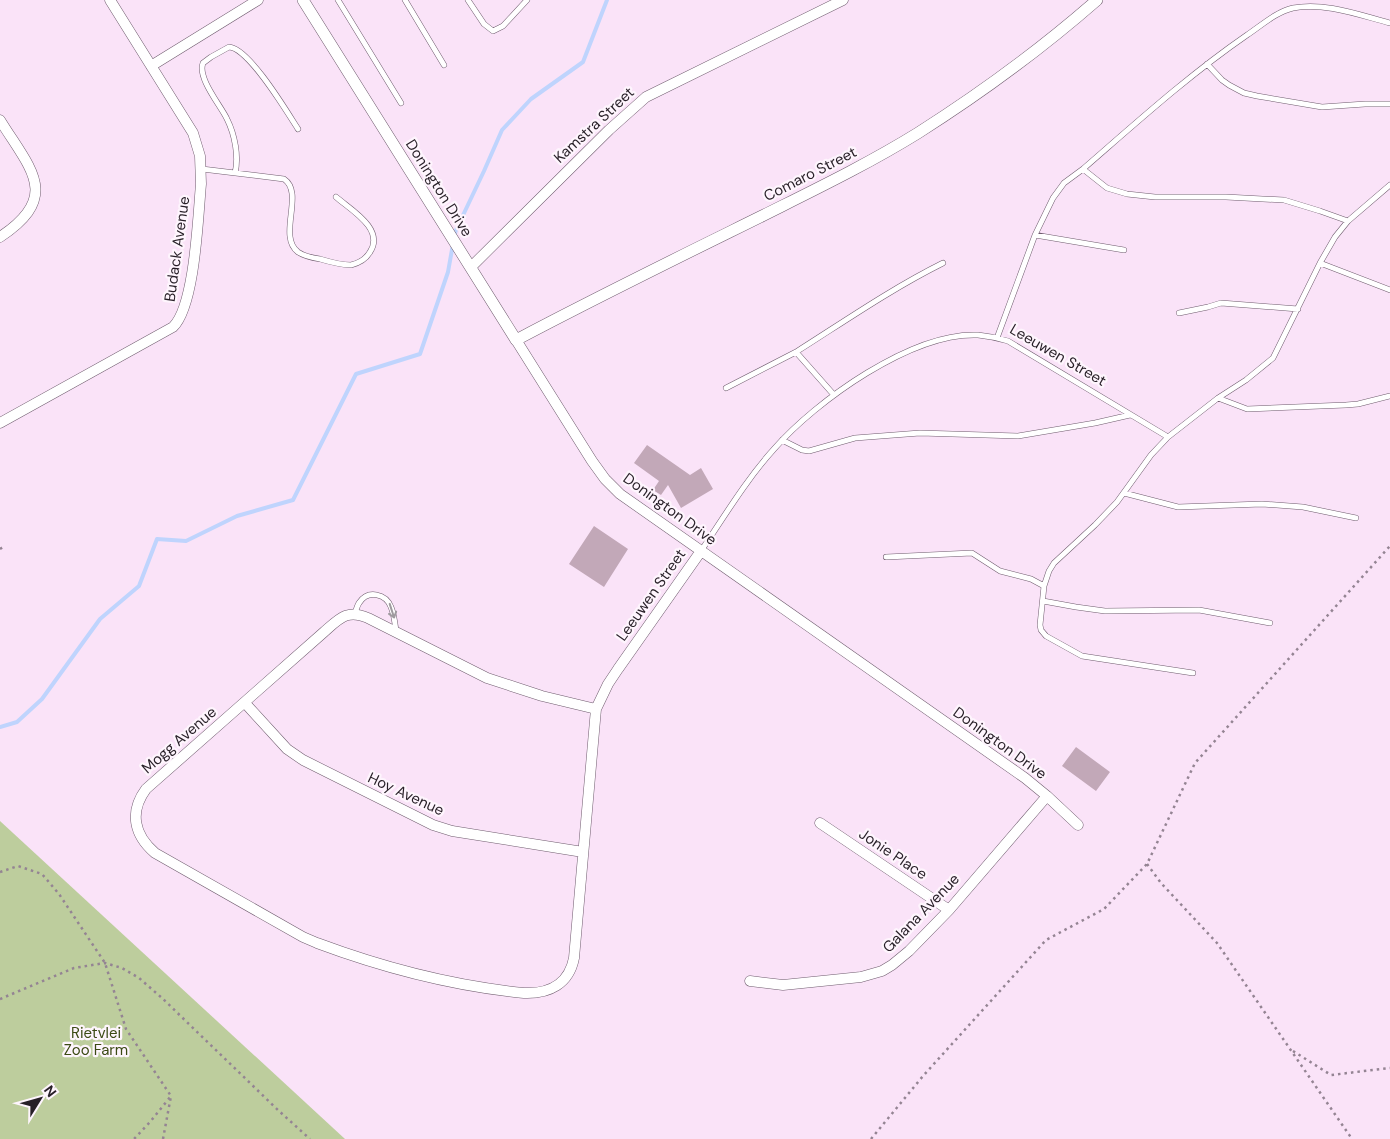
<svg xmlns="http://www.w3.org/2000/svg" width="1390" height="1139" font-family="'DM Sans',sans-serif">
  <style>
    .green { fill: #bdcd9d }
    .lines { fill: none; stroke-linecap: round; stroke-linejoin: round }
    .stream { stroke: #bfd4fd; stroke-width: 4 }
    .building { fill: #c2a8b8 }
    .service-casing { stroke: #6f5c6e; stroke-width: 6 }
    .minor-casing { stroke: #6f5c6e; stroke-width: 11 }
    .tertiary-casing { stroke: #6f5c6e; stroke-width: 12 }
    .path { stroke: #948493; stroke-width: 2.5; stroke-dasharray: 2.5 4; stroke-linecap: butt }
    .service { stroke: #fff; stroke-width: 5 }
    .minor { stroke: #fff; stroke-width: 10 }
    .tertiary { stroke: #fff; stroke-width: 11 }
    .oneway { stroke: #9e9a9e }
    .labels { text-anchor: middle; stroke-width: 4.5; stroke-linejoin: round; paint-order: stroke }
    .street-label { font-size: 15px; fill: #271f27; stroke: #fef5fd }
    .park-label { font-size: 15px; fill: #3c4a14; stroke: #fef5fd }
  </style>
  <rect width="100%" height="100%" fill="#fae3f8"/>
  <path class="green" d="M0 821 345 1139H0Z"/>
  <g class="lines">
    <path class="stream" d="M454 237 456 230 484 171 502 130 531 99 583 62 607 0
      M0 727 17 722 42 699 100 619 139 586 157 539 186 541 237 516 293 500 356 374 420 354 448 272 453 244"/>
  </g>
  <path class="building" d="M647 445 690 475 701 468 713 489 681 508 668 485 661 495 653 490 659 481 634 463Z
    M594 526 628 549 604 587 569 564Z
    M1076 747 1110 772 1096 791 1062 766Z"/>
  <g class="lines">
    <g class="service-casing">
      <path id="service" d="M338 0 401 103
        M405 0 444 65
        M468 0 484 24 493 31 503 26 527 0
        M1207 64 1222 80 1229 85 1244 93 1257 96 1322 107 1365 104H1390
        M202 169 284 179C305 193 277 236 298 252 304 256 313 258 320 259 330 262 341 265 351 265 359 263 366 259 370 252 385 229 351 210 336 197
        M1083 169 1107 188 1127 194 1155 197H1226L1284 200 1320 211 1348 221
        M235 173C239 157 235 135 227 119 221 106 197 78 203 63L211 57 229 47C249 48 287 112 298 129
        M1035 235 1124 250
        M1320 263 1390 290
        M1179 313 1208 307 1221 303 1298 309
        M997 338 1035 235 1053 198 1064 183 1083 169C1136 123 1189 75 1247 35 1262 25 1276 12 1293 8 1325 2 1359 15 1390 23
        M726 388 796 352
        M834 395 796 352C845 321 891 289 943 263
        M1218 398 1247 409 1346 405 1358 404 1390 396
        M782 440 802 450 809 451 855 438 920 433 1018 436 1095 423 1130 415
        M1124 493 1178 507 1262 504 1303 507 1356 518
        M701 551C724 517 746 480 774 449 816 401 912 332 978 335 988 336 998 338 1008 341L1168 437
        M886 557 972 553 1000 571 1031 579 1044 586
        M1043 601 1076 607 1105 611 1199 610 1270 623
        M355 614C356 610 357 606 359 603 368 589 386 594 391 607 394 614 395 623 396 631
        M1193 673 1082 656 1046 636 1041 630 1040 625 1044 586 1049 571 1054 563 1095 525 1117 502 1151 455 1168 437 1218 398 1246 380 1273 358 1320 263 1335 237 1348 221 1390 185"/>
    </g>
    <g class="minor-casing">
      <path id="minor" d="M151 66 258 0
        M0 120C30 169 62 196 0 237
        M471 267 609 130 646 97 843 0
        M516 340 592 461 605 479 620 494 1025 778 1047 796 1078 825
        M0 423 173 327C195 306 198 216 201 184L200 156 193 133 110 0
        M245 703 287 749 303 760 433 825 452 831 583 852
        M596 709 542 696 487 678 368 618C347 609 340 618 324 632L146 789C129 812 134 835 155 853L303 937 317 943C384 968 454 986 524 993 549 994 569 984 574 958L596 709 608 684 618 669 701 551
        M820 823 949 910
        M750 981 783 985 861 977 882 971 892 965 909 951 949 910 1047 796"/>
    </g>
    <g class="tertiary-casing">
      <path id="tertiary" d="M303 0 516 340C597 297 679 257 762 216 814 190 868 164 918 133 981 93 1041 49 1097 0"/>
    </g>
    <path class="path" d="M0 549 3 547
      M1147 864 1161 883 1217 943 1352 1139
      M0 872 18 866 42 874 59 894 105 963 126 1029 171 1096 150 1122 134 1139
      M0 999 74 968 105 963 122 968 139 978 162 998 279 1111 310 1139
      M1293 1051 1331 1075 1390 1068
      M163 1139 171 1096
      M871 1139 923 1076 1046 940 1104 909 1147 864 1195 763 1390 546"/>
    <use href="#service" class="service"/>
    <use href="#minor" class="minor"/>
    <use href="#tertiary" class="tertiary"/>
  </g>
  <defs><path id="oneway-shaft" d="M-6 0H5M1.5-3L5.5 0L1.5 3" fill="none" stroke-width="1.6" stroke-linecap="round" stroke-linejoin="round" transform="scale(1.25)"/></defs>
  <use class="oneway" href="#oneway-shaft" transform="translate(392 611) rotate(72)"/>
  <g class="labels">
    <g class="street-label">
      <text transform="translate(594 125) rotate(-43)" y="5">Kamstra Street</text>
      <text transform="translate(810 174) rotate(-27)" y="5">Comaro Street</text>
      <text transform="translate(439 188) rotate(58)" y="5">Donington Drive</text>
      <text transform="translate(177 249) rotate(-82)" y="5">Budack Avenue</text>
      <text transform="translate(1058 355) rotate(30)" y="5">Leeuwen Street</text>
      <text transform="translate(670 509) rotate(36)" y="5">Donington Drive</text>
      <text transform="translate(651 595) rotate(-55)" y="5">Leeuwen Street</text>
      <text transform="translate(179 740) rotate(-41)" y="5">Mogg Avenue</text>
      <text transform="translate(1000 743) rotate(36)" y="5">Donington Drive</text>
      <text transform="translate(406 794) rotate(25)" y="5">Hoy Avenue</text>
      <text transform="translate(893 854) rotate(34)" y="5">Jonie Place</text>
      <text transform="translate(921 913) rotate(-46)" y="5">Galana Avenue</text>
    </g>
    <g class="park-label">
      <text x="96" y="1038">Rietvlei<tspan x="96" dy="17">Zoo Farm</tspan></text>
    </g>
  </g>
  <g transform="translate(40 1099) rotate(53)" stroke="#fef5fd" stroke-width="4" paint-order="stroke">
  <path d="M0-4L9 19L0 12L-9 19Z" fill="#271f27"/>
  <text y="-8" font-size="14" font-weight="bold" text-anchor="middle" fill="#271f27">N</text>
  </g>
</svg>
